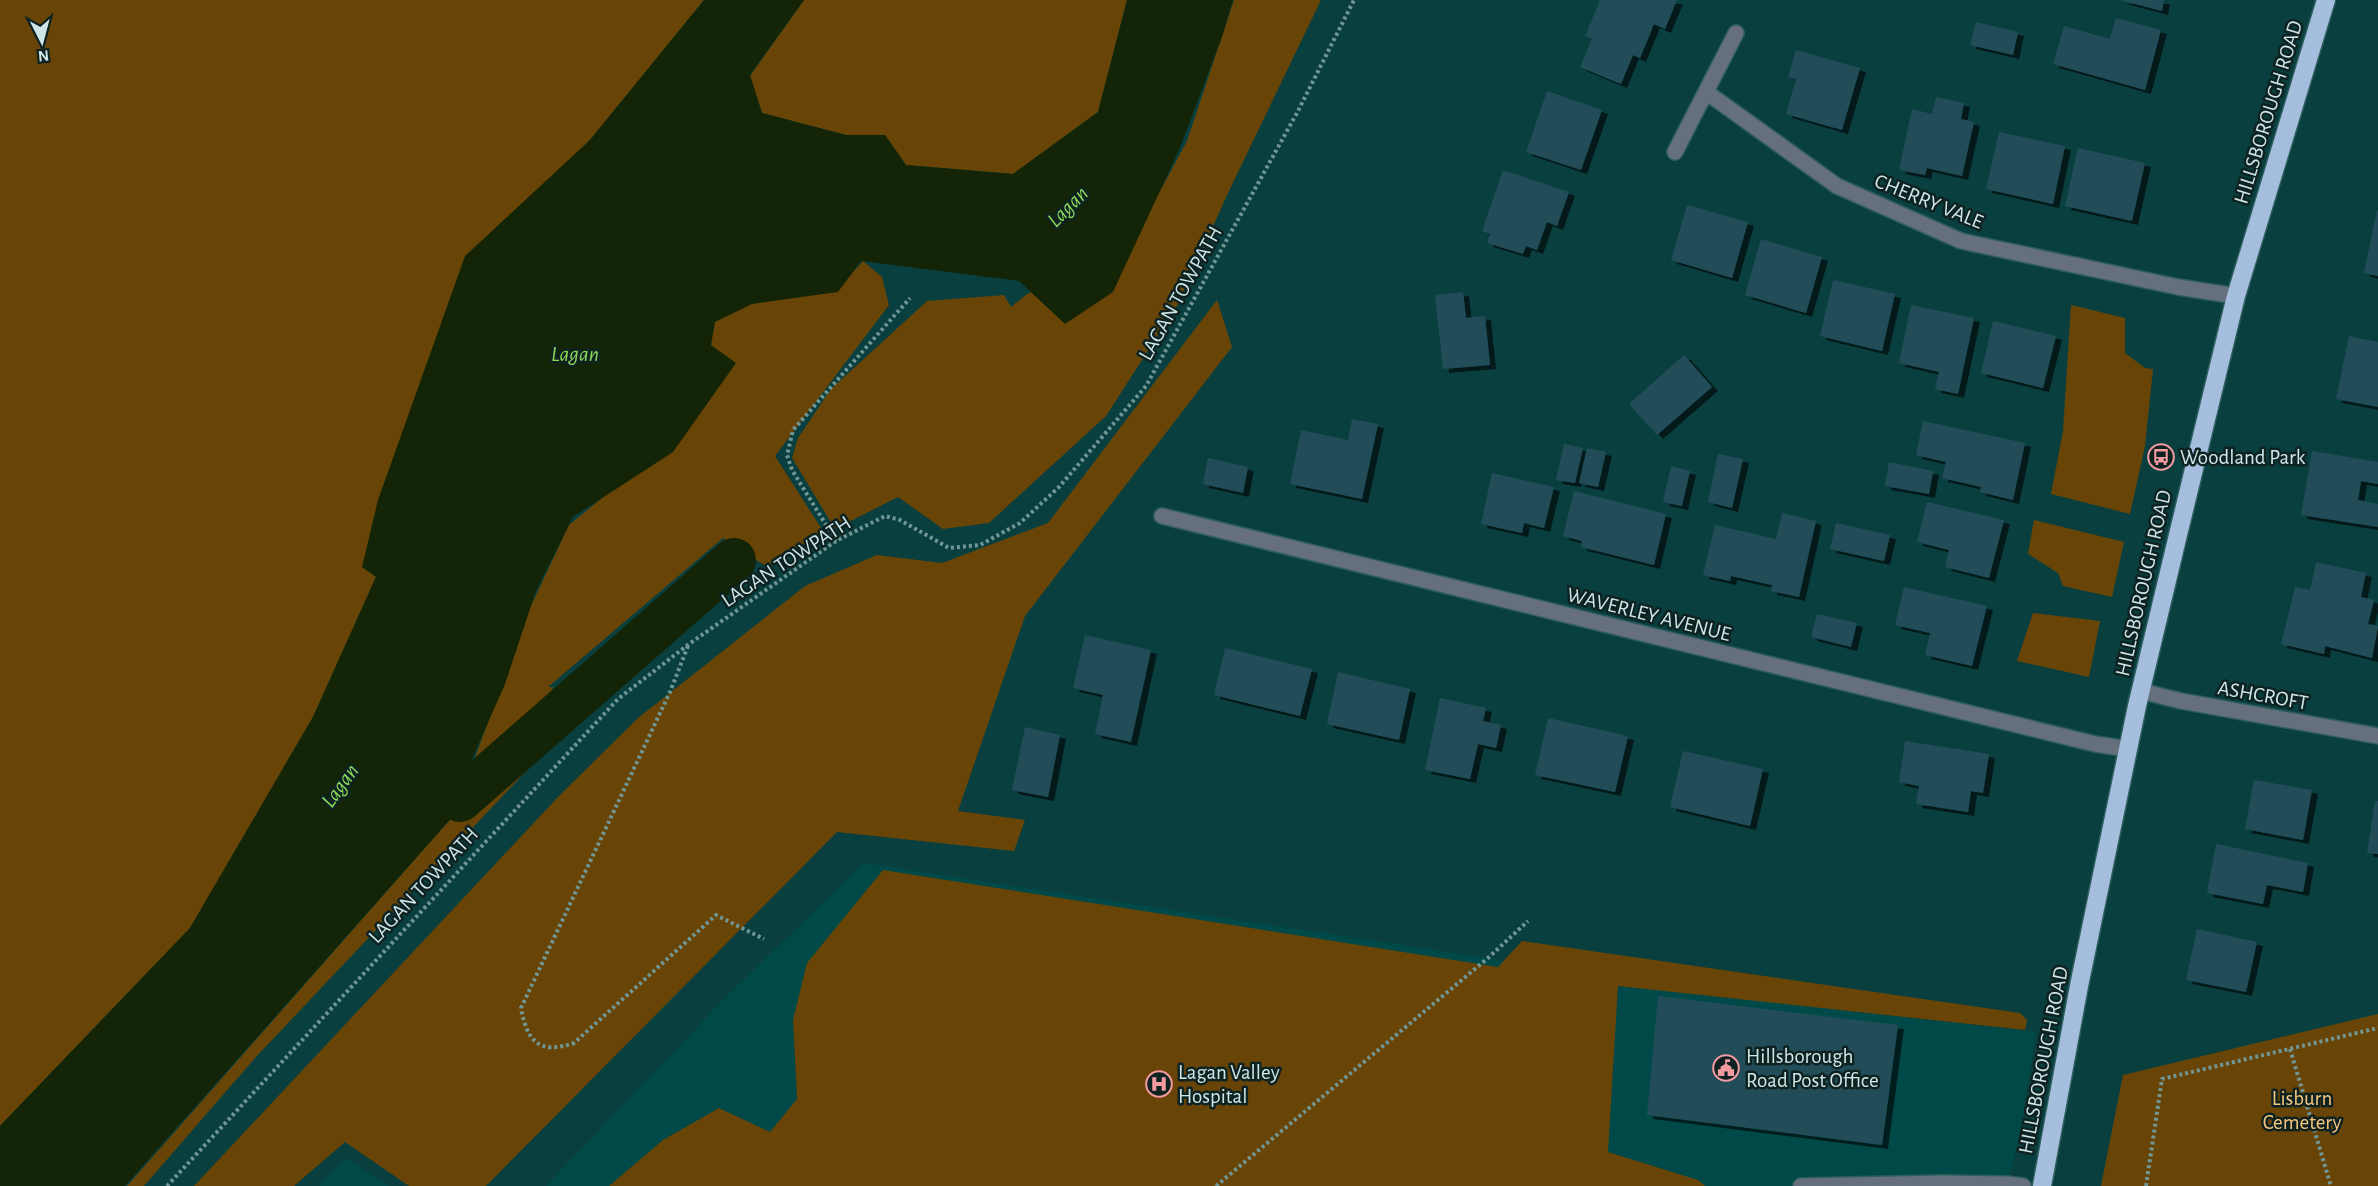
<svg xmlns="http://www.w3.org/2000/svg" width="2378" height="1186" font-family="'Alegreya Sans',sans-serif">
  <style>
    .built { fill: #004949 }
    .green { fill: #684507 }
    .water { fill: #132506 }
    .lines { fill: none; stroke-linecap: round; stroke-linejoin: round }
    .canal { stroke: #132506; stroke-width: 44 }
    .building { fill: #204e58; filter: url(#shadow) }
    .lane-casing { stroke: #2d5d5d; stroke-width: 18 }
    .street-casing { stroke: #2d5d5d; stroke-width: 18 }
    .highway-casing { stroke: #2d5d5d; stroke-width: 21 }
    .path { stroke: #709695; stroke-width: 4; stroke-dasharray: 3 3; stroke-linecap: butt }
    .lane { stroke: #66707d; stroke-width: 15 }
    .street { stroke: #66707d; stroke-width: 15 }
    .highway { stroke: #a5bedd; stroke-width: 18 }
    .labels { text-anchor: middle; stroke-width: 5; stroke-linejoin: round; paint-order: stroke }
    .street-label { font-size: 21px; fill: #cee7e6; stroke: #0e2222 }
    .poi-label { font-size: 21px; fill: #cee7e6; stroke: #0e2222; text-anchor: start }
    .park-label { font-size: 21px; fill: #f9c67e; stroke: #0e2222 }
    .water-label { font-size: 22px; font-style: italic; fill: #8cd959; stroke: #0e2222 }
  </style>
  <defs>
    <filter id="shadow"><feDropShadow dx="6" dy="4" stdDeviation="0" flood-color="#0009"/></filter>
  </defs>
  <rect width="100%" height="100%" fill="#0a3f3f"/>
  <path class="built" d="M863 863 1488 958 1682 992 2036 1032 2019 1138 2007 1186H546L721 1002Z
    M346 1158 389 1186H319Z"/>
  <path class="green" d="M0 0H704L590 140 544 186 376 577 313 717 190 928 0 1126Z
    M804 0H1127L1098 112 1013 174 906 165 885 135H846L762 113 750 76Z
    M1234 0H1321L1228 193 1178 304 1106 416 989 523 943 529 898 497 835 529 792 458 798 438 831 389 927 301 1004 295 1011 307 1027 294 1126 254 1187 141Z
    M863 261 882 277 889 305 775 456 823 531 767 567 723 538 548 687H553L530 767 255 1058 144 1186H127L454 815 529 610 569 525 635 471 711 345 712 322 752 303 837 290Z
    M1217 300 1232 347 1025 616 958 811 1025 820 1014 851 837 832 486 1186H409L345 1142 294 1186H194L558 797 638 718 805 586 877 555 942 563 1048 523Z
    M2071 305 2125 318V353L2145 368 2153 369 2145 446 2130 514 2051 494 2063 431Z
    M2034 520 2124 542 2112 597 2063 586 2058 573 2028 554Z
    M2033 613 2100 621 2089 677 2017 661Z
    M883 870 1498 967 1522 941 2020 1013 2027 1020 2025 1030 1618 986 1608 1152 1698 1180 1705 1186H609L663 1140 719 1108 770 1132 797 1099 793 1020 807 963Z
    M2378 1014V1186H2101L2123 1075Z"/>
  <path class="water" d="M704 0H804L750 75 762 113 846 135H885L906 165 1013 174 1098 112 1127 0H1233L1222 37 1179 150 1113 292 1065 324 1019 281 861 261 838 292 752 304 715 322 711 345 736 363 673 452 573 517 536 591 505 684 465 775 454 815 125 1186H0V1126L190 928 313 717 376 577 362 567 378 500 465 256 590 140Z"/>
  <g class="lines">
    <path class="canal" d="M460 800 734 560"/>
  </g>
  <path class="building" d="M1600 0H1677L1665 29 1654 24 1640 58 1633 55 1621 84 1580 67 1592 39 1585 36Z
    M2120 0H2164L2162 11Z
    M2116 18 2161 30 2145 90 2053 64 2064 26 2110 39Z
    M1976 22 2018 32 2013 55 1970 45Z
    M1796 50 1860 68 1842 130 1786 114 1796 79 1788 77Z
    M1547 91 1602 110 1581 170 1526 152Z
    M1936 97 1964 103 1961 119 1974 122 1962 176 1927 168 1925 175 1899 170 1912 109 1932 114Z
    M1999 132 2065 146 2053 204 1986 189Z
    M2078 148 2145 163 2132 221 2065 206Z
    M1503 170 1569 192 1557 226 1547 222 1537 250 1526 246 1523 254 1487 243 1490 234 1482 231Z
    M1687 205 1748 222 1732 278 1671 260Z
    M2377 210 2378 211V276L2364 273Z
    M1761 239 1822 257 1806 313 1745 295Z
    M1833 280 1895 294 1882 351 1820 336Z
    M1463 292 1466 318 1485 316 1490 365 1443 369 1435 295Z
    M1911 305 1974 318 1958 394 1935 389 1939 372 1899 363Z
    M1993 321 2056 336 2043 388 1981 373Z
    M2349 336 2378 342V407L2336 399Z
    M1684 355 1712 387 1657 435 1629 404Z
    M1352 419 1378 424 1362 499 1290 484 1301 430 1348 440Z
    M1923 421 2025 443 2013 500 1980 492 1981 487 1942 478 1946 462 1916 455Z
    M1564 444 1583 448 1575 483 1556 480Z
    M1587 448 1606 452 1598 487 1579 483Z
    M2312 451 2378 462V484L2361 481 2358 500 2378 504V527L2301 515Z
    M1718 454 1743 459 1732 508 1708 502Z
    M1208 458 1248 467 1243 493 1203 484Z
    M1889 462 1933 471 1929 494 1885 486Z
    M1671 466 1690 471 1682 506 1663 502Z
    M1492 473 1554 487 1544 528 1524 523 1522 533 1481 524Z
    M1574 491 1666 514 1654 565 1581 547 1582 541 1563 536Z
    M1927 502 2004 520 1989 578 1945 567 1949 550 1917 542Z
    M1782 513 1816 521 1799 597 1771 591 1772 585 1731 576 1730 581 1703 575 1715 525 1776 539Z
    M1836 523 1890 535 1884 561 1830 549Z
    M2316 562 2366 573 2361 597 2374 600 2368 624 2378 626 2372 658 2325 646 2324 654 2281 644 2295 587 2310 590Z
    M1904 587 1987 606 1972 666 1925 655 1930 633 1895 625Z
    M1817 614 1857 623 1851 647 1811 637Z
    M1085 635 1151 650 1131 742 1095 734 1103 695 1073 688Z
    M1225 648 1312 669 1300 716 1214 695Z
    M1338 672 1410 689 1399 740 1327 724Z
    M1440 698 1486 708 1483 721 1501 725 1496 748 1478 744 1470 779 1425 770Z
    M1548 718 1628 736 1615 792 1535 775Z
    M1025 727 1060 735 1048 797 1012 790Z
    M1905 741 1989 754 1983 793 1971 791 1968 812 1916 804 1919 786 1899 782Z
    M1683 751 1763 769 1750 826 1670 807Z
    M2254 780 2312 790 2303 840 2245 829Z
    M2375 801H2378V854L2367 853Z
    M2216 844 2308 863 2303 892 2267 885 2263 904 2207 893Z
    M2197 929 2257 942 2246 992 2186 980Z
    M1658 996 1898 1025 1882 1145 1647 1115Z"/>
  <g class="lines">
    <g class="lane-casing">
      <path id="lane" d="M1801 1186 1942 1183 2007 1184 2023 1186"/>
    </g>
    <g class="street-casing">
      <path id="street" d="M1706 92 1837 186 1961 241 2178 287 2236 296
        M1675 152 1736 33
        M1162 516 2095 744 2128 749
        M2141 691 2181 701 2378 736"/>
    </g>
    <g class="highway-casing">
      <path id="highway" d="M2042 1186 2079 986 2137 706 2177 539 2236 296 2326 0"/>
    </g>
    <path class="path" d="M836 541 792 470 787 455 793 430 910 298
      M688 646 670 692 521 1008C527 1041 539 1055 574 1043L716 915 764 939
      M2290 1049 2331 1186
      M167 1186 618 699 689 644 836 541 885 516 900 520 949 548 980 545 1020 523 1059 487 1146 386 1298 111 1354 0
      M1216 1186 1488 958 1528 921
      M2146 1186 2162 1079 2378 1028"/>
    <use href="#lane" class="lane"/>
    <use href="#street" class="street"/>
    <use href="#highway" class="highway"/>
  </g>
  <defs>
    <g id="bus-ring" transform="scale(1.35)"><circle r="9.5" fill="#0e2222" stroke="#f49aa1" stroke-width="1.5"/><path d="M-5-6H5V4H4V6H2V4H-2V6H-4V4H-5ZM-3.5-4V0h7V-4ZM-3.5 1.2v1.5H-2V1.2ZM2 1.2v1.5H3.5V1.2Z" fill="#f49aa1"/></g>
    <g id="civic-ring" transform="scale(1.35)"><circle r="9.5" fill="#0e2222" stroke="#f49aa1" stroke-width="1.5"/><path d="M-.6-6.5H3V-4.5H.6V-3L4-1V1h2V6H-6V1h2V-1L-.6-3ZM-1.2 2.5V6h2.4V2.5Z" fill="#f49aa1"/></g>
    <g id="hospital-ring" transform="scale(1.35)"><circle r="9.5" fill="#0e2222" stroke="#f49aa1" stroke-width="1.5"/><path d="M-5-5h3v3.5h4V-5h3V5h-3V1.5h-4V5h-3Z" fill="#f49aa1"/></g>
  </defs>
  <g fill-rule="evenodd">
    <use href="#bus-ring" x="2161" y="457"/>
    <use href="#civic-ring" x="1726" y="1068"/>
    <use href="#hospital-ring" x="1159" y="1084"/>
  </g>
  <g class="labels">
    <g class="street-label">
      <text transform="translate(2268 112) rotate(-73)" y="7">HILLSBOROUGH ROAD</text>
      <text transform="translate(1929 201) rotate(22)" y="7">CHERRY VALE</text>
      <text transform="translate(1180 293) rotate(-61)" y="7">LAGAN TOWPATH</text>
      <text transform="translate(786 561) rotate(-33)" y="7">LAGAN TOWPATH</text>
      <text transform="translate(2143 583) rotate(-77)" y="7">HILLSBOROUGH ROAD</text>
      <text transform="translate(1649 614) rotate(14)" y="7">WAVERLEY AVENUE</text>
      <text transform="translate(2263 695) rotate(10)" y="7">ASHCROFT</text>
      <text transform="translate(423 885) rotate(-47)" y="7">LAGAN TOWPATH</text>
      <text transform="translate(2043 1060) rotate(-79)" y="7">HILLSBOROUGH ROAD</text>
    </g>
    <g class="poi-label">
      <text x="2180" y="464">Woodland Park</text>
      <text x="1746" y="1063">Hillsborough<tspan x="1746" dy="24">Road Post Office</tspan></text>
      <text x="1178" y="1079">Lagan Valley<tspan x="1178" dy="24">Hospital</tspan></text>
    </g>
    <g class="park-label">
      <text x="2302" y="1105">Lisburn<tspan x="2302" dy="24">Cemetery</tspan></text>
    </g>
    <g class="water-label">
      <text transform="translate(1067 206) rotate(-45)" y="8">Lagan</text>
      <text x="575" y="361">Lagan</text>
      <text transform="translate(339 785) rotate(-54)" y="8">Lagan</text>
    </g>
  </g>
  <g transform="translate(42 42) rotate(174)" stroke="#0e2222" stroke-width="4.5" paint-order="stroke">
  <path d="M0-4.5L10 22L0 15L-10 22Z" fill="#cee7e6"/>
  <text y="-9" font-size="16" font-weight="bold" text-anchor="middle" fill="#cee7e6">N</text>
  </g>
</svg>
